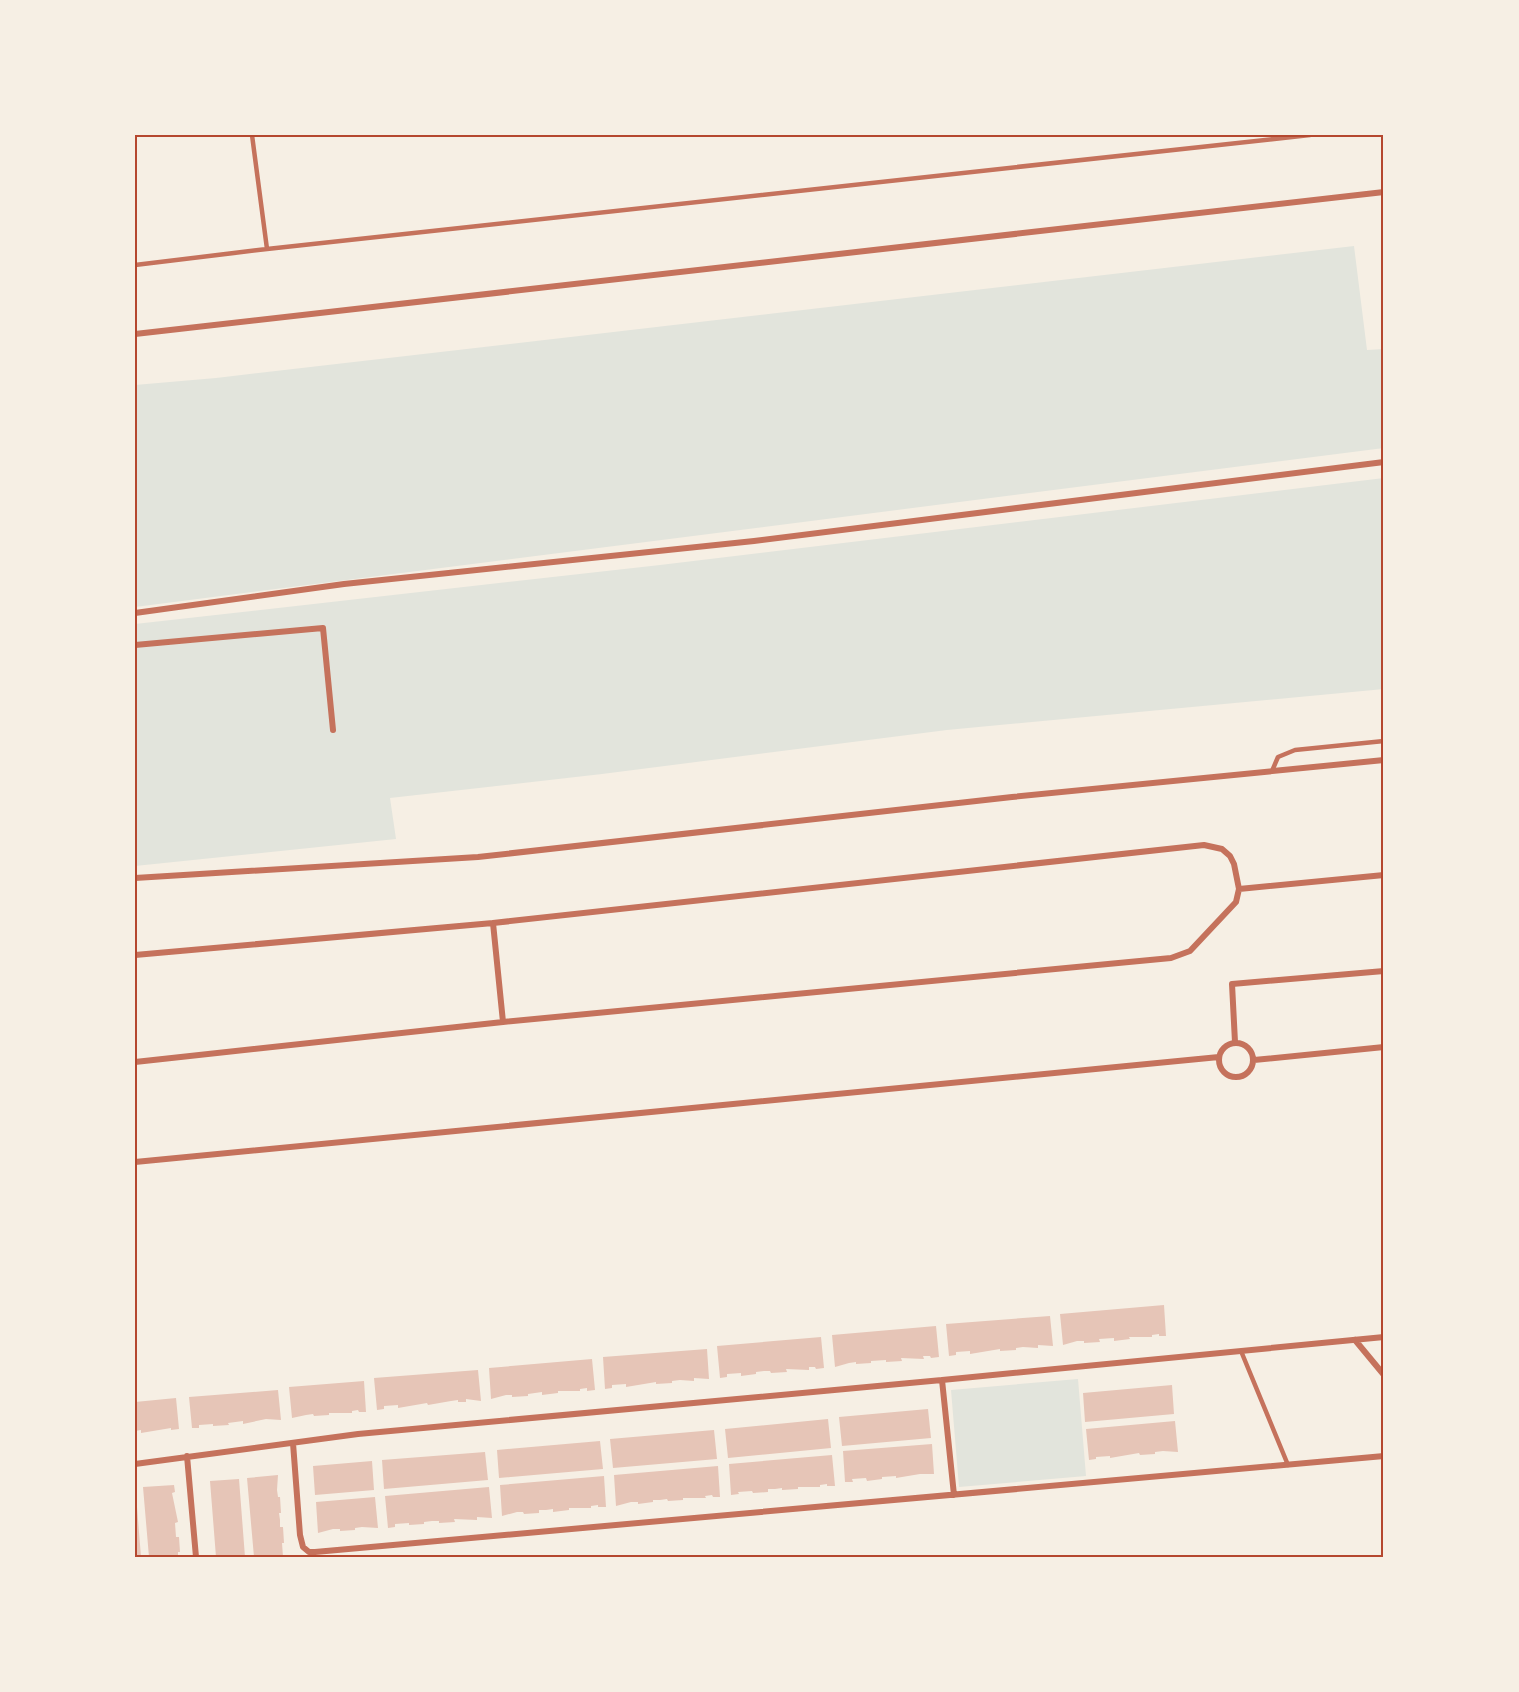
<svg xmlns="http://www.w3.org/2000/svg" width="1519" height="1692" font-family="Merriweather,serif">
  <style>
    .green { fill: #e2e4dc }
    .building { fill: #e6c5b7 }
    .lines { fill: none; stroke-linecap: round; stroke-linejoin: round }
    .service { stroke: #c5725c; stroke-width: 4.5 }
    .minor { stroke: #c5725c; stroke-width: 6 }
    .neatline { fill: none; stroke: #b5482f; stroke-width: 2 }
  </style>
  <rect width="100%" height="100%" fill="#f6efe4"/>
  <path class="green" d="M1354 246 1367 350 1384 349V448L135 607V385L216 378Z
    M1384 478V689L947 730 602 774 390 798 396 839 135 866V624L660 565Z
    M1078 1379 1086 1476 959 1487 951 1390Z"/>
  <path class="building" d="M1164 1305 1166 1336H1159V1334L1152 1335V1337H1129L1130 1339 1114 1341V1338L1099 1339 1100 1342 1084 1343V1341H1077L1063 1345 1060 1314Z
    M1050 1316 1053 1346 1038 1345V1348L1023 1347 1016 1348V1350L1000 1351V1349L970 1354V1351L956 1352V1355L949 1356 946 1324Z
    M936 1326 939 1357 931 1358 930 1356H923L924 1359 901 1358 902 1361 886 1362V1360L871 1361V1363L856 1364V1362L849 1363 835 1367 832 1335Z
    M821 1337 824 1368 816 1369 815 1367H809V1370L786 1369 787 1372 771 1373 770 1371H764L756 1372V1374L741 1376V1373L727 1374V1377L720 1378 717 1346Z
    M707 1349 709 1379 694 1378V1381L680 1380 672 1381V1383L656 1384V1382L626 1387V1384L612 1385V1388L605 1389 603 1357Z
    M592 1359 595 1390 587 1391V1388L580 1389V1391H558V1393L542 1395V1392L528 1394V1396L512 1397V1395H506L491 1399 489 1368Z
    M478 1370 481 1401 466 1399V1402H458V1400L451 1401 428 1405 427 1403 398 1408V1405L384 1406V1409L377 1410 374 1378Z
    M364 1381 366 1412H359L358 1410 352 1411V1413H329V1415L314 1416 313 1414 306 1415 292 1418 289 1387Z
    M1172 1385 1174 1414 1085 1422 1083 1393Z
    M278 1390 281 1420 266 1419 243 1424V1421L228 1423 229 1425 213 1426V1424L199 1425V1428H192L189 1397Z
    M176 1398 179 1429 171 1430V1428L141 1433V1430L135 1431V1402Z
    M928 1409 931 1438 842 1446 839 1417Z
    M828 1419 831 1448 728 1458 725 1429Z
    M1175 1421 1178 1452 1163 1451 1155 1452V1454L1140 1455 1139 1453 1110 1458V1456L1096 1457V1459L1089 1460 1086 1429Z
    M714 1430 717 1459 613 1468 610 1439Z
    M600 1441 603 1469 499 1478 497 1450Z
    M932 1444 934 1474H920L896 1478V1476L882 1477V1479L867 1481 866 1478 852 1479 853 1482H845L843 1451Z
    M485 1452 488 1480 384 1489 382 1460Z
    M832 1455 835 1486H827V1484L820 1485V1487H798V1489L782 1490V1488L775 1489H768V1492L753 1493 752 1491 738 1492 739 1494 731 1495 729 1464Z
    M372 1461 374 1490 315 1495 313 1466Z
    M718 1466 720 1497H713L712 1495 705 1496 706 1498H683V1500L668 1501 667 1499 660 1500H653V1502L638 1504V1502H631L616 1506 614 1475Z
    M278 1475 277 1490 278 1497H280L281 1513H279L280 1520V1527H283L284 1543H282L283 1557H254L247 1478Z
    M604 1476 606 1507H598V1505L591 1506V1508H569V1510L553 1512V1509L546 1510H539V1513L524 1514 523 1512H517L502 1516 500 1485Z
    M239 1479 245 1557H216L210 1481Z
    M174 1485 175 1492 172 1493 178 1522 175 1523 176 1537H179L180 1552H178V1557H149L143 1487Z
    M489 1487 492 1518 477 1517V1520L454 1519 455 1522 439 1523V1521H432L424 1522V1524L409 1525V1523L395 1524V1527L388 1528 385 1496Z
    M375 1497 378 1528 362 1527 355 1528V1530L340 1531V1529H333L318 1533 316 1502Z
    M135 1507H137L141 1557H135Z"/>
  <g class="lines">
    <path class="service" d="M252 135 267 249
      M135 265 267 249 1310 135
      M1272 771 1278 757 1295 750 1384 741
      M1241 1351 1288 1465"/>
    <path class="minor" d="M135 334 1384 192
      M135 613 344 584 754 541 1384 462
      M135 645 323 628 333 730
      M135 878 478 857 1012 797 1384 760
      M1239 889 1384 875
      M493 923 503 1022
      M135 955 493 923 1204 845 1222 849 1230 856 1234 864 1239 889 1236 902 1190 951 1171 958 503 1022 135 1062
      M1235 1042 1232 984 1384 971
      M1219 1060a17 17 0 1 1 34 0a17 17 0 1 1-34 0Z
      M1254 1060 1384 1047
      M135 1162 1219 1057
      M1355 1340 1384 1375
      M942 1380 954 1495
      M293 1443 300 1535 303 1547 309 1552H315L1384 1456
      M187 1456 196 1557
      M135 1464 358 1434 942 1380 1384 1337"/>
  </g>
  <rect width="1519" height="1692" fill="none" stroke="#f6efe4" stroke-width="273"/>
  <rect x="136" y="136" width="1246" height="1420" class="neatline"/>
</svg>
